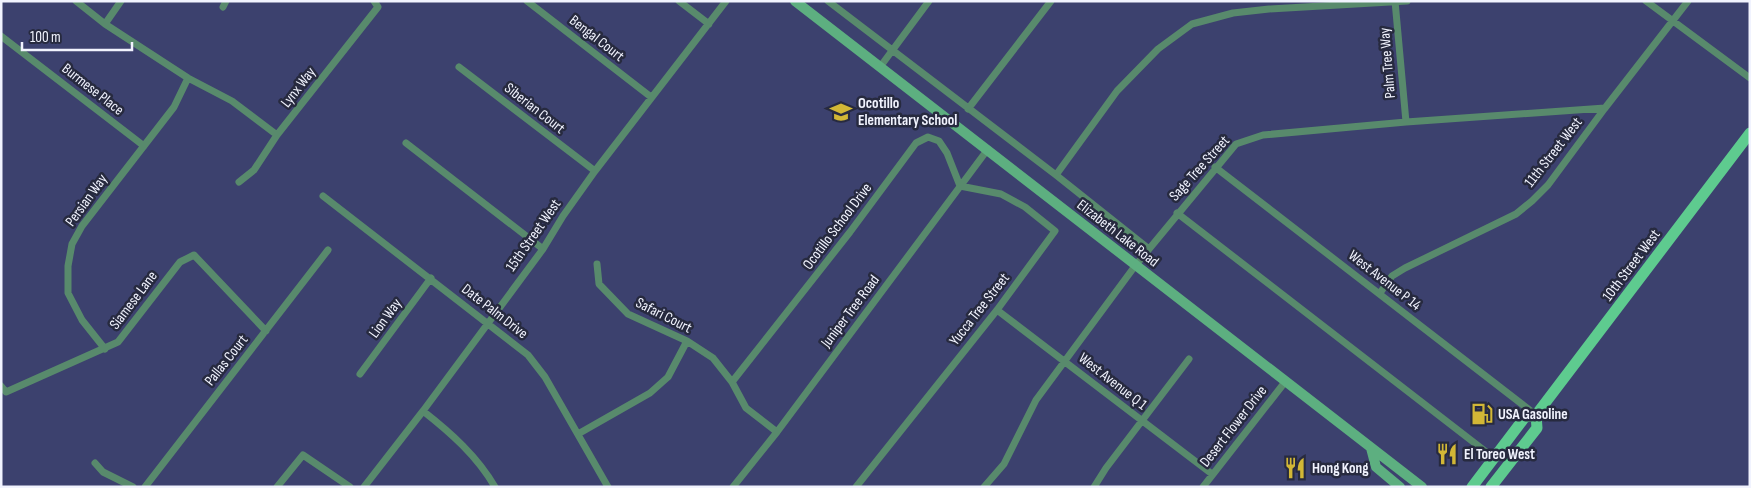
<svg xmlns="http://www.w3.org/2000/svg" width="1751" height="488" font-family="'Sofia Sans Condensed',sans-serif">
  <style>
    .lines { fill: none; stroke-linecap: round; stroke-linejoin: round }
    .minor { stroke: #588a6c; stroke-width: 7 }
    .secondary { stroke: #5daf80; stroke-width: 10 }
    .primary { stroke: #5ecb8f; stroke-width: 11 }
    .labels { text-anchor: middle; stroke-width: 5; stroke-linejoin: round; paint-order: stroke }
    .street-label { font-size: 15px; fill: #f1f3fe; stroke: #272a3f }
    .poi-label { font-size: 15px; font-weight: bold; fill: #f1f3fe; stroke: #272a3f; text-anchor: start }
  </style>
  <rect width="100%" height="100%" fill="#3c416e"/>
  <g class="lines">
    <path class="minor" d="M76 1 105 24 188 78 232 101 277 135
      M527 1 651 97
      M679 1 709 24
      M828 1 1056 175 1149 249
      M1395 1 1406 122
      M1646 1 1750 78
      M223 7 226 1
      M105 24 121 1
      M1 36 144 146
      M459 67 595 171
      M880 67 929 1
      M968 109 1051 1
      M406 143 543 249
      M1215 167 1536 415
      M1056 175 1117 91 1158 49 1192 24 1233 13 1269 9 1407 1
      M239 182 254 170 277 135 378 7 374 1
      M323 196 528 355 545 377 608 487
      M1177 213 1494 458
      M597 264 599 284 628 314 687 341 713 358 732 382 746 408 777 432
      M1380 293 1392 276 1405 268 1516 214 1532 201 1548 185 1605 108 1688 1
      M997 310 1212 474
      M105 349 82 320 68 293V266L72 244 82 226 174 107 188 78
      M360 374 431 278
      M732 382 850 232 916 143 928 137 939 141 947 153 960 186 1001 194 1025 207 1055 231 997 310 856 487
      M1 386 6 392 118 342 180 262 194 255 266 331
      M423 411C451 433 477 456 495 487
      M578 434 650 393 668 377 687 341
      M95 463 103 472 133 487
      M145 487 328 250
      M277 487 303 455 350 487
      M364 487 423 411 543 249 563 216 595 171 726 1
      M733 487 777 432 988 149
      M984 487 1004 464 1036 400 1135 266 1236 144 1263 135 1406 122 1605 108
      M1094 487 1106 468 1189 359
      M1203 487 1285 382"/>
    <path class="secondary" d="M795 1 1422 487
      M1371 448 1376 467 1400 487"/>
    <path class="primary" d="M1472 487 1525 417 1536 415
      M1491 487 1537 428 1536 415 1750 133"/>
  </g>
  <defs>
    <g id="school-bare" transform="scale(1.725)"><path d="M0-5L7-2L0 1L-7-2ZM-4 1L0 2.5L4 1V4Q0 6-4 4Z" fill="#d2b736" stroke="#272a3f" stroke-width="2.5" paint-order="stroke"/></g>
    <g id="fuel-bare" transform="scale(1.725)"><path d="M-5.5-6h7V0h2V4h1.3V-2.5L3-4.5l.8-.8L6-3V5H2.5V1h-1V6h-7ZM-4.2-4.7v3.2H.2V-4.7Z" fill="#d2b736" stroke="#272a3f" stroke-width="2.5" paint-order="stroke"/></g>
    <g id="restaurant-bare" transform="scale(1.725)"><path d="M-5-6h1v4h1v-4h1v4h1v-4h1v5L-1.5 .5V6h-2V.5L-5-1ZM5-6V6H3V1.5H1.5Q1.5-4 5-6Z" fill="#d2b736" stroke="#272a3f" stroke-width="2.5" paint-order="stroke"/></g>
  </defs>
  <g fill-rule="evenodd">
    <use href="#school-bare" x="841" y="112"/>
    <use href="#fuel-bare" x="1482" y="414"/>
    <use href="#restaurant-bare" x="1447" y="454"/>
    <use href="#restaurant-bare" x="1295" y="468"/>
  </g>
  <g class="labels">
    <g class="street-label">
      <text transform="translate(597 38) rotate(38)" y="5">Bengal Court</text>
      <text transform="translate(1387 63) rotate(-95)" y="5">Palm Tree Way</text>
      <text transform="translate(298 87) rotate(-52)" y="5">Lynx Way</text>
      <text transform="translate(93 89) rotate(38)" y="5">Burmese Place</text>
      <text transform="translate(535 108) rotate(38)" y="5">Siberian Court</text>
      <text transform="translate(1553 152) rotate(-52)" y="5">11th Street West</text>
      <text transform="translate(1199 168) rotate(-48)" y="5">Sage Tree Street</text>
      <text transform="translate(86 200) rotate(-54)" y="5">Persian Way</text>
      <text transform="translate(837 226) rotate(-53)" y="5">Ocotillo School Drive</text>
      <text transform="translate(1118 233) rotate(38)" y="5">Elizabeth Lake Road</text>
      <text transform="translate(533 235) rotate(-55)" y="5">15th Street West</text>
      <text transform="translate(1631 265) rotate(-53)" y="5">10th Street West</text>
      <text transform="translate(1385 280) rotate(38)" y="5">West Avenue P 14</text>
      <text transform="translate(133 300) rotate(-53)" y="5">Siamese Lane</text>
      <text transform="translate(979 309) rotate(-52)" y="5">Yucca Tree Street</text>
      <text transform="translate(495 311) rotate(38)" y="5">Date Palm Drive</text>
      <text transform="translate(850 311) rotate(-53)" y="5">Juniper Tree Road</text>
      <text transform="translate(664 315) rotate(27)" y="5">Safari Court</text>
      <text transform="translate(385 318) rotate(-54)" y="5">Lion Way</text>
      <text transform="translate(226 360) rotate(-52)" y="5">Pallas Court</text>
      <text transform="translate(1113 381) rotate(38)" y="5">West Avenue Q 1</text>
      <text transform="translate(1233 426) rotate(-52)" y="5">Desert Flower Drive</text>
    </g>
    <g class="poi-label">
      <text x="858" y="108">Ocotillo<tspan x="858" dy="17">Elementary School</tspan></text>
      <text x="1498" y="419">USA Gasoline</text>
      <text x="1464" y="459">El Toreo West</text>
      <text x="1312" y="473">Hong Kong</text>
    </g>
  </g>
  <rect width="1751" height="488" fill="none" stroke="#f1f3fe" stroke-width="5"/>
  <path d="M22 42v8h110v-8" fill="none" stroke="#f1f3fe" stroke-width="2.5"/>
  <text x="30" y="42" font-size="15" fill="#f1f3fe" stroke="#272a3f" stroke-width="4" paint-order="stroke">100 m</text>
</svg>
